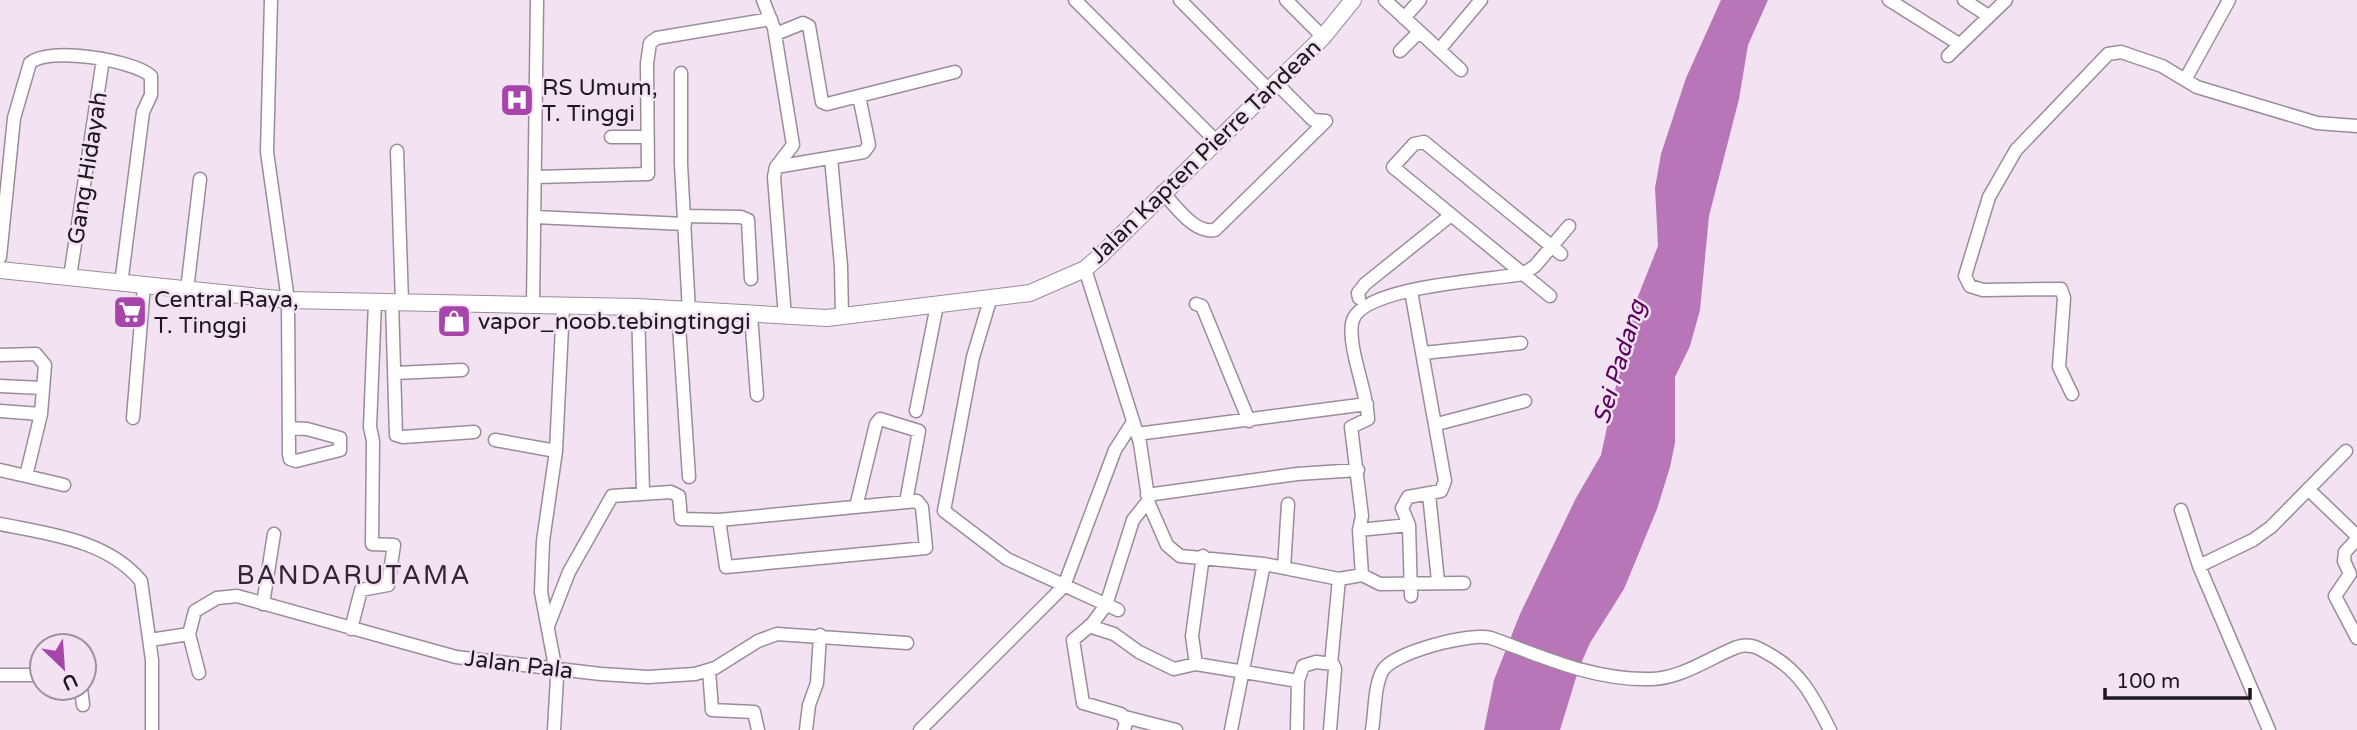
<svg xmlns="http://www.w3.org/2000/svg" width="2357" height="730" font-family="'Varela Round',sans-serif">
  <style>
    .water { fill: #b876b9 }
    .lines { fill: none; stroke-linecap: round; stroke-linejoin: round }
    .minor-casing { stroke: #9b8c9b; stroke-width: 15 }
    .secondary-casing { stroke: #9b8c9b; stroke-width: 18 }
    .minor { stroke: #fff; stroke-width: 12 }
    .secondary { stroke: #fff; stroke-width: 16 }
    .labels { text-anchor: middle; stroke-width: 5; stroke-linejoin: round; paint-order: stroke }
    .poi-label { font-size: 23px; fill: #1d181d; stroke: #f2e2f2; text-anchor: start }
    .street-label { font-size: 23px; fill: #1d181d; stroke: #f2e2f2 }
    .water-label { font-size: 24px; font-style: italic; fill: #59015c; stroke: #f2e2f2 }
    .quarter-label { font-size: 26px; letter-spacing: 2px; fill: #322632; stroke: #f2e2f2 }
  </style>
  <rect width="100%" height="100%" fill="#f2e2f2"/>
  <path class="water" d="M1721 0H1768L1748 45 1739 99 1709 216 1700 310 1690 346 1675 377V443L1670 467 1657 509 1624 589 1590 643 1579 668 1560 730H1484L1494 680 1520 614 1576 498 1601 455 1620 367 1623 334 1658 246 1655 188 1661 154 1686 78Z"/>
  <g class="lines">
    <g class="minor-casing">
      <path id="minor" d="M271 0 267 152 288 300 289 454 290 459 296 461 340 450V438L307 429 289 428
        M763 0 774 28 793 145 776 167 774 177 785 317
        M1075 0 1215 140
        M1180 0 1268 89
        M1286 0 1323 37
        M1385 0 1461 70
        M1889 0 1959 44
        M1964 0 1987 15
        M1404 18 1420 0
        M776 34 803 23 809 26 822 102 827 104 859 96 869 145 864 152 776 167
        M1439 50 1481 0
        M1400 51 1419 32
        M1948 56 2006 0
        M681 73V164L689 312
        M2185 80 2229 0
        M1275 82 1313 120 1326 121
        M859 96 955 72
        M611 137H647
        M397 151 402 302
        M831 158 841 266 842 317
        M536 177 648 174 647 63 650 43 657 38 771 19
        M1162 192C1176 206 1194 234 1215 230L1326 121
        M685 216 741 217 748 220 751 279
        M535 217 685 224
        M0 257 14 118 30 63C48 46 133 60 151 76V95L143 112 121 284
        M1085 269 1140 443 1149 504 1167 545 1180 556 1264 564 1339 579 1362 575 1380 584 1464 583
        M70 277 103 59
        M187 290 200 179
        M1550 296 1393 167 1414 144 1424 142 1561 254
        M991 297 973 357 944 511 1007 559 1118 610
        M1359 298 1358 293 1365 284 1451 215
        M392 302 396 435 403 437 474 432
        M1196 304 1202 306 1249 421
        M533 305 537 0
        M638 307 643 492
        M678 311 689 477
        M751 315 757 395
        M1423 353 1521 343
        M0 355 36 354 45 365 41 414 0 411
        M395 373 462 370
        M0 386 42 388
        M2072 394 2059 367 2064 298 2061 289 1983 290 1970 286 1965 276 1989 197 2016 150 2108 54 2121 52 2162 66 2197 87 2317 123 2357 126
        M916 411 937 305
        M133 418 144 285
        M1437 424 1525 401
        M1137 434 1367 404
        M495 440 556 451
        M0 470 26 476 41 414
        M26 476 64 485
        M2308 489 2357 536
        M1429 494 1438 581
        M1147 495 1297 474 1358 470
        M856 507 876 424 880 419 919 431 906 502
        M2181 510 2199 566 2269 730
        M0 524C49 534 107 540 141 581L152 660V730
        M1359 530 1409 525
        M2357 539 2345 552 2344 561 2350 574 2335 596 2357 638
        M2199 566 2253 540 2271 527 2346 451
        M1284 568 1288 504
        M1362 575 1359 530 1362 516 1351 427 1368 419C1367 390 1348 350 1352 323 1358 286 1491 280 1523 274L1535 266 1569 226
        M1411 596 1409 525 1402 508 1408 497 1441 491 1445 481 1411 291
        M263 604 274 534
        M548 626 569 572 612 496 671 492 679 496 681 519 719 520 917 501 922 507 926 548 726 567 719 520
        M1089 626 1114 634 1139 652 1174 669 1196 664 1298 681
        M351 629 361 590 388 585 394 545 372 544 373 441 370 427 375 302
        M189 634 199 673
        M150 640 189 634 195 611 217 598 237 596 456 657 601 674 648 677 695 674 715 668 758 641 777 634 907 643
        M1196 664 1192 636 1203 556
        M1331 664 1339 579
        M709 670 712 710 754 712 758 730
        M0 675H42
        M81 688 83 705
        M1125 717 1176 730
        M554 730 557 677 541 592 543 541 556 451 563 306
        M806 730 809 705 817 683 820 635
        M920 730 1064 586 1115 450 1133 422
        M1124 730 1126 723 1121 714 1083 703 1073 640 1092 624 1106 605 1133 520 1148 501
        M1231 730 1264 564
        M1297 730 1298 681 1303 666 1316 662 1333 664 1335 669 1330 730
        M1372 730C1375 713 1374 685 1383 670 1395 652 1471 632 1491 638 1544 657 1594 681 1652 679 1682 678 1709 658 1737 647 1749 643 1757 647 1767 653 1800 670 1814 698 1830 730"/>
    </g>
    <g class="secondary-casing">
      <path id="secondary" d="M0 270 288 300 638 307 827 318 1030 293 1085 269 1099 257 1323 37 1353 0"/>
    </g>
    <use href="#minor" class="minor"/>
    <use href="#secondary" class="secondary"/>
  </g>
  <defs>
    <g id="hospital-square" transform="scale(1.75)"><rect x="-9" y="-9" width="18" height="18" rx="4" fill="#a845ab" stroke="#f2e2f2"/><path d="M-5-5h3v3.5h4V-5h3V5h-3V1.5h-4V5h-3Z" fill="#fff"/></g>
    <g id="supermarket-square" transform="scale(1.75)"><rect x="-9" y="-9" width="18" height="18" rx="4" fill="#a845ab" stroke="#f2e2f2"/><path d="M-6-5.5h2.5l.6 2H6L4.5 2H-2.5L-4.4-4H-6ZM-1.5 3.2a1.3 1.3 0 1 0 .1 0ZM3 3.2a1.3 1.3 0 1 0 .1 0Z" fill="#fff"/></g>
    <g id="shop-square" transform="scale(1.75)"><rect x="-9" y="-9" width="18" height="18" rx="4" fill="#a845ab" stroke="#f2e2f2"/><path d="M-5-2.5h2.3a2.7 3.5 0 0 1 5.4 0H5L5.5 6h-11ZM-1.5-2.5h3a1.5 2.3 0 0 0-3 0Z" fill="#fff"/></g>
  </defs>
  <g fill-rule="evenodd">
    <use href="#hospital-square" x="517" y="100"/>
    <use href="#supermarket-square" x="130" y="312"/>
    <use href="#shop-square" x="454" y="321"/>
  </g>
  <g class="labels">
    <g class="poi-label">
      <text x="542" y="95">RS Umum,<tspan x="542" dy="26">T. Tinggi</tspan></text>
      <text x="154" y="307">Central Raya,<tspan x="154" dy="26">T. Tinggi</tspan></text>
      <text x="478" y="329">vapor_noob.tebingtinggi</text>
    </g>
    <g class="street-label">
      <text transform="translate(1205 151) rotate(-44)" y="8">Jalan Kapten Pierre Tandean</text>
      <text transform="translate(87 168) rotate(-81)" y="8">Gang Hidayah</text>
      <text transform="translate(519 664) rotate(7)" y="8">Jalan Pala</text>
    </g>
    <g class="water-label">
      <text transform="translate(1619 362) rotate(-73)" y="8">Sei Padang</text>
    </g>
    <g class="quarter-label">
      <text x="354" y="584">BANDARUTAMA</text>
    </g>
  </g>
  <g transform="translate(63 667) rotate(155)"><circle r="33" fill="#f2e2f2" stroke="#9d919d" stroke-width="2"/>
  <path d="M0-5L12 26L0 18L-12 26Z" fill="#a845ab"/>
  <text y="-10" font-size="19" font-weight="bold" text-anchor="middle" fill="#1d181d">U</text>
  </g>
  <path d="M2105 688v10h145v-10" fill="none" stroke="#1d181d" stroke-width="3.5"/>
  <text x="2116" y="688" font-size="21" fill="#1d181d" stroke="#f2e2f2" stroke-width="5" paint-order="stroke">100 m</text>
</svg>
